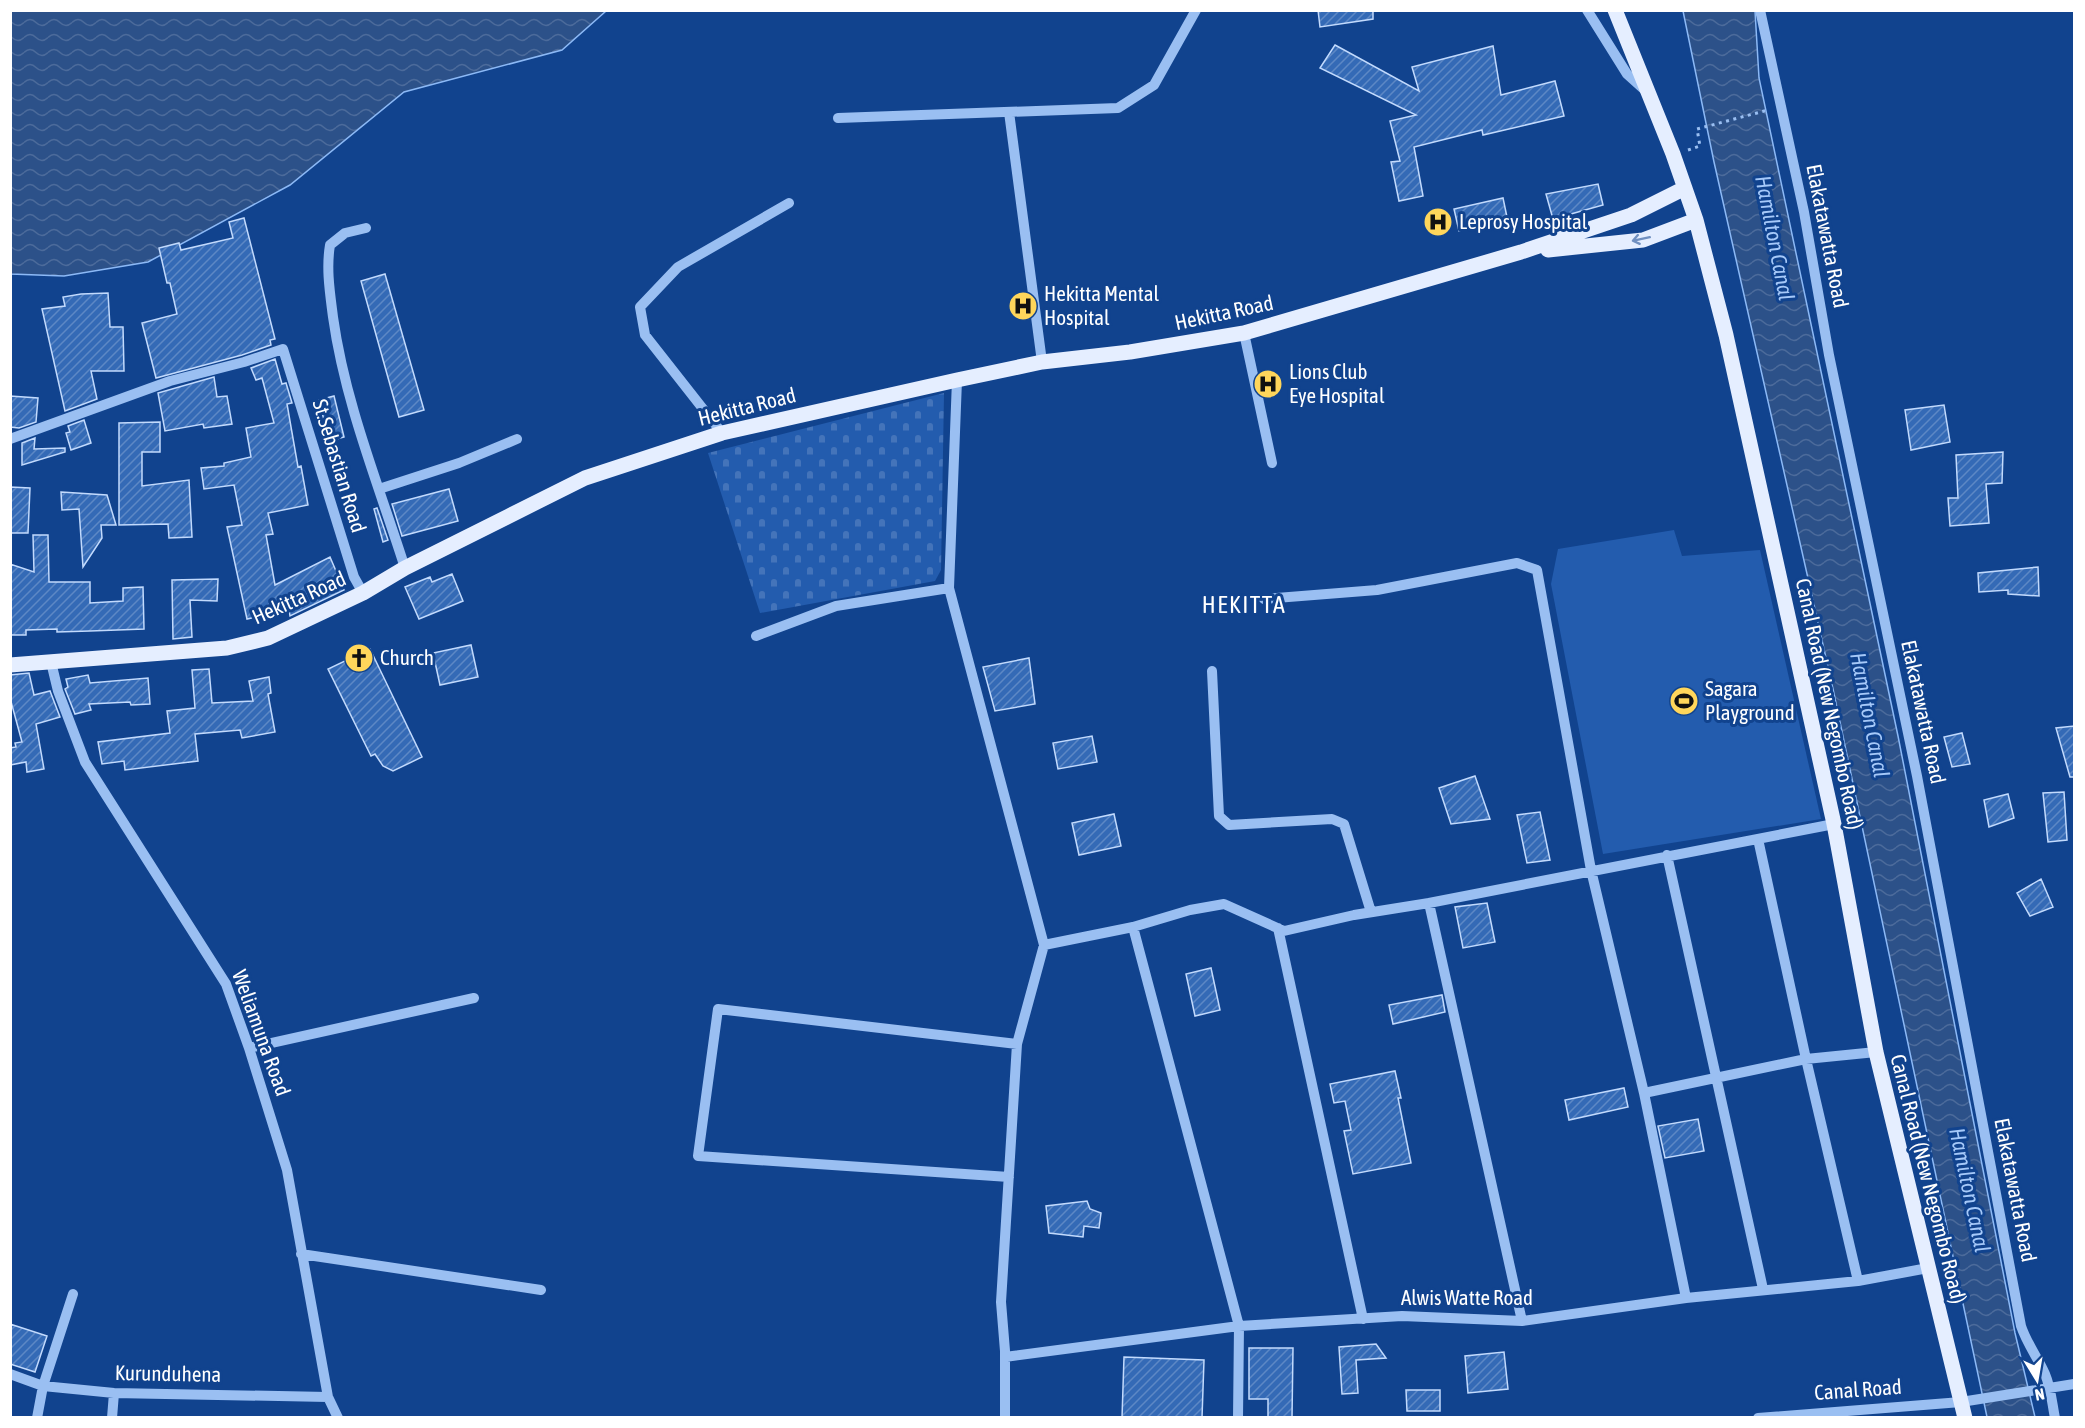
<svg xmlns="http://www.w3.org/2000/svg" width="2085" height="1428" font-family="'Asap Condensed',sans-serif">
  <style>
    .green { fill: #235cae }
    .cemetery { fill: url(#cemetery-stones) }
    .water { fill: url(#water-waves); stroke: #8cb9f6; stroke-width: 1.5 }
    .building { fill: url(#building-hatch); stroke: #c2dafd; stroke-width: 1.5 }
    .lines { fill: none; stroke-linecap: round; stroke-linejoin: round }
    .path { stroke: #9abff2; stroke-width: 3; stroke-dasharray: 3 4.5; stroke-linecap: butt }
    .minor { stroke: #9abff2; stroke-width: 10 }
    .major { stroke: #e5eeff; stroke-width: 15 }
    .oneway { stroke: #7090c1 }
    .labels { text-anchor: middle; stroke-width: 6; stroke-linejoin: round; paint-order: stroke }
    .poi-label { font-size: 21px; fill: #fff; stroke: #11438e; text-anchor: start }
    .street-label { font-size: 21px; fill: #fff; stroke: #11438e }
    .water-label { font-size: 22px; font-style: italic; fill: #a6c9f9; stroke: #11438e }
    .quarter-label { font-size: 24px; letter-spacing: 1.5px; fill: #fff; stroke: #11438e }
  </style>
  <defs>
    <pattern id="cemetery-stones" width="16" height="16" patternUnits="userSpaceOnUse" patternTransform="scale(1.5)"><rect width="16" height="16" fill="#235cae"/><path d="M2 7V4a2 2 0 0 1 4 0v3zM10 15v-3a2 2 0 0 1 4 0v3z" fill="#4474ba"/></pattern>
    <pattern id="water-waves" width="16" height="10" patternUnits="userSpaceOnUse" patternTransform="scale(1.5)"><rect width="16" height="10" fill="#2c5189"/><path d="M0 5q4-4 8 0t8 0" fill="none" stroke="#4c6b9b"/></pattern>
    <pattern id="building-hatch" width="6" height="6" patternUnits="userSpaceOnUse" patternTransform="scale(1.5)"><rect width="6" height="6" fill="#346ab6"/><path d="M-1 1l2-2M0 6l6-6M5 7l2-2" fill="none" stroke="#5d88c5"/></pattern>
  </defs>
  <rect width="100%" height="100%" fill="#11438e"/>
  <path class="green" d="M1674 530 1682 556 1760 550 1821 819 1603 854 1551 584 1558 549Z"/>
  <path class="cemetery" d="M944 393 941 570 935 581 760 613 708 453Z"/>
  <path class="water" d="M11 11H606L562 50 404 92 290 185 148 262 64 276 11 274Z
    M1683 11H1755L1759 78 1898 736 2015 1333 2035 1417H1987L1833 689 1714 162Z"/>
  <path class="building" d="M1318 10H1373V19L1320 27Z
    M1335 45 1419 91 1412 67 1493 46 1501 95 1555 81 1564 116 1483 135 1482 130 1414 147 1423 196 1399 201 1391 162 1400 161 1390 121 1416 115 1320 68Z
    M1598 184 1603 205 1553 219 1546 194Z
    M1503 198 1508 222 1459 231 1454 209Z
    M244 218 275 339 270 340 271 345 242 355 156 378 142 323 177 314 170 283H167L159 248 179 243 181 250 233 238 229 222Z
    M385 274 424 410 399 417 361 281Z
    M108 293 110 327H123L124 371H91L97 399 65 411 42 309 65 306 63 297 81 294Z
    M275 359 282 384 286 383 292 403 287 404 298 467 301 466 308 505 268 513 273 534 266 535 275 585 330 557 344 590 290 616 289 610 247 619 227 527 242 525 234 485 204 489 201 468 224 466V463L251 457 246 428 274 423 262 378 256 380 251 368Z
    M214 377 217 397 227 396 232 424 204 428 203 424 165 431 158 393Z
    M10 396 38 398 36 422 19 428 10 427Z
    M334 396 344 437 329 441 319 400Z
    M1944 405 1950 442 1911 450 1905 410Z
    M84 420 91 443 71 450 66 433 70 432 68 426Z
    M160 422V452H142V486L189 480 192 537 169 538 168 524 119 525V423Z
    M35 438 34 449 65 448V452L22 465V443Z
    M2003 452 2002 483 1986 484 1989 523 1950 526 1948 498H1958L1956 455Z
    M10 487 30 488 28 533H10Z
    M449 489 458 521 402 536 392 504Z
    M61 492 107 495 116 525H101L102 538 83 567 79 509 62 510Z
    M377 508 388 540 383 542 374 509Z
    M33 535H48L49 582H90V603L123 601V588L143 587 144 629 90 631 57 632V629L26 630V635H10V564L34 572Z
    M2038 567 2039 596 2008 594V590L1979 592 1978 573Z
    M452 574 463 601 419 619 405 587 430 577 432 582Z
    M218 579 217 601 190 600 192 637 173 639 172 580Z
    M471 645 478 677 440 685 433 653Z
    M370 649 422 757 393 771 383 766 375 754 371 756 328 669Z
    M1029 658 1035 704 995 711 983 667Z
    M209 669 212 703 253 701 249 681 269 677 271 693 268 694 275 732 242 738 240 730 195 734 198 761 125 770 124 761 102 764 98 742 170 733 167 711 195 708 192 670Z
    M29 673 34 695 50 691 60 717 36 724 44 769 27 772 26 762 10 765V748L16 747 15 743 22 742 10 698V675Z
    M88 675 90 683 148 678 150 704 131 705 130 702 89 704 91 710 75 714 65 689 68 687 66 679Z
    M2074 726V777H2070L2056 728Z
    M1962 733 1970 764 1952 767 1944 737Z
    M1092 736 1097 762 1058 769 1053 743Z
    M1475 776 1490 819 1451 824 1439 788Z
    M2064 792 2067 840 2048 842 2043 793Z
    M2008 794 2014 818 1989 827 1984 800Z
    M1540 812 1550 860 1527 863 1517 815Z
    M1114 814 1121 846 1079 855 1072 823Z
    M2041 879 2053 907 2030 916 2017 893Z
    M1487 903 1495 942 1463 948 1455 907Z
    M1211 968 1220 1010 1195 1016 1186 974Z
    M1442 995 1445 1012 1393 1024 1389 1005Z
    M1395 1071 1401 1098H1398L1411 1163 1353 1174 1344 1131 1351 1130 1345 1101 1334 1103 1330 1084Z
    M1624 1088 1628 1107 1569 1120 1565 1100Z
    M1698 1119 1704 1151 1665 1158 1658 1126Z
    M1087 1201 1090 1209 1101 1213 1099 1228 1084 1226 1083 1237 1049 1233 1046 1206Z
    M10 1324 47 1336 35 1372 10 1364Z
    M1376 1344 1386 1358 1356 1360 1358 1393 1342 1394 1339 1347Z
    M1249 1348H1293L1292 1418H1268V1399H1249Z
    M1504 1352 1508 1389 1468 1393 1465 1356Z
    M1124 1357 1204 1360 1202 1418H1122Z
    M1406 1390H1440V1411H1407Z"/>
  <g class="lines">
    <path class="path" d="M1688 150 1700 146 1697 129 1768 110"/>
    <path class="minor" d="M1587 10 1627 74 1647 92
      M1760 10 1804 212 1829 355 1917 776 2021 1326C2027 1344 2038 1358 2045 1374 2051 1388 2052 1403 2055 1418
      M1009 112 1042 362
      M838 118 1118 108 1154 85 1196 10
      M366 228 345 233 330 245C326 269 330 293 333 317 345 403 379 486 405 568
      M1244 333 1272 463
      M957 380 949 588 1044 945
      M722 433 645 335 640 307 678 267 789 203
      M10 439 170 381 244 362 283 349 354 577 363 593
      M379 489 459 463 517 439
      M1264 599 1377 590 1517 563 1537 570 1591 870 1644 1093 1686 1298
      M756 636 836 606 949 588
      M51 662 58 691 85 762 226 984 249 1048 287 1170 328 1397 338 1418
      M1212 671 1219 816 1229 825 1332 819 1344 824 1371 912
      M1758 839 1806 1059 1858 1281
      M1667 855 1763 1289
      M1429 903 1522 1321
      M1133 927 1239 1326 1238 1418
      M1278 928 1363 1319
      M249 1048 474 998
      M1644 1093 1806 1059 1876 1052
      M1009 1177 698 1156 718 1009 1017 1044
      M301 1254 541 1290
      M1005 1357 1239 1326 1402 1316 1522 1321 1686 1298 1858 1281 1928 1268
      M10 1374 43 1386 114 1393 328 1397
      M37 1418 43 1386 73 1294
      M112 1418 114 1393
      M1005 1418V1351L1001 1302 1017 1044 1044 945 1133 927 1190 910 1224 904 1284 931 1354 915 1429 903 1834 824
      M1758 1418 1961 1402 2074 1384"/>
    <path class="major" d="M1615 10 1673 154 1696 220 1726 335 1834 824 1876 1052 1965 1418
      M1548 250 1643 240 1696 220
      M10 665 227 648 268 638 363 593 405 568 585 478 722 433 957 380 1042 362 1130 352 1244 333 1521 252 1631 215 1685 188"/>
  </g>
  <defs><path id="oneway-shaft" d="M-6 0H5M1.5-3L5.5 0L1.5 3" fill="none" stroke-width="1.6" stroke-linecap="round" stroke-linejoin="round" transform="scale(1.5)"/></defs>
  <use class="oneway" href="#oneway-shaft" transform="translate(1641 239) rotate(168)"/>
  <defs>
    <g id="hospital-disc" transform="scale(1.5)"><circle r="9.5" fill="#ffd65b" stroke="#11438e"/><path d="M-5-5h3v3.5h4V-5h3V5h-3V1.5h-4V5h-3Z" fill="#111"/></g>
    <g id="church-disc" transform="scale(1.5)"><circle r="9.5" fill="#ffd65b" stroke="#11438e"/><path d="M-1.2-6h2.4v3.5h3.3v2.4h-3.3V6h-2.4V-.1h-3.3v-2.4h3.3Z" fill="#111"/></g>
    <g id="stadium-disc" transform="scale(1.5)"><circle r="9.5" fill="#ffd65b" stroke="#11438e"/><path d="M0-5a6.5 5 0 1 0 0 10a6.5 5 0 1 0 0-10ZM-3.5-1.8h7v3.6h-7Z" fill="#111"/></g>
  </defs>
  <g fill-rule="evenodd">
    <use href="#hospital-disc" x="1438" y="222"/>
    <use href="#hospital-disc" x="1023" y="306"/>
    <use href="#hospital-disc" x="1268" y="384"/>
    <use href="#church-disc" x="359" y="658"/>
    <use href="#stadium-disc" x="1684" y="701"/>
  </g>
  <g class="labels">
    <g class="poi-label">
      <text x="1459" y="229">Leprosy Hospital</text>
      <text x="1044" y="301">Hekitta Mental<tspan x="1044" dy="24">Hospital</tspan></text>
      <text x="1289" y="379">Lions Club<tspan x="1289" dy="24">Eye Hospital</tspan></text>
      <text x="380" y="665">Church</text>
      <text x="1705" y="696">Sagara<tspan x="1705" dy="24">Playground</tspan></text>
    </g>
    <g class="street-label">
      <text transform="translate(1827 236) rotate(79)" y="7">Elakatawatta Road</text>
      <text transform="translate(1224 313) rotate(-12)" y="7">Hekitta Road</text>
      <text transform="translate(747 407) rotate(-14)" y="7">Hekitta Road</text>
      <text transform="translate(339 466) rotate(73)" y="7">St.Sebastian Road</text>
      <text transform="translate(299 598) rotate(-24)" y="7">Hekitta Road</text>
      <text transform="translate(1829 704) rotate(78)" y="7">Canal Road (New Negombo Road)</text>
      <text transform="translate(1923 712) rotate(78)" y="7">Elakatawatta Road</text>
      <text transform="translate(261 1033) rotate(70)" y="7">Weliamuna Road</text>
      <text transform="translate(1928 1179) rotate(76)" y="7">Canal Road (New Negombo Road)</text>
      <text transform="translate(2015 1190) rotate(79)" y="7">Elakatawatta Road</text>
      <text x="1467" y="1305">Alwis Watte Road</text>
      <text transform="translate(168 1374) rotate(1)" y="7">Kurunduhena</text>
      <text transform="translate(1858 1390) rotate(-4)" y="7">Canal Road</text>
    </g>
    <g class="water-label">
      <text transform="translate(1775 238) rotate(79)" y="8">Hamilton Canal</text>
      <text transform="translate(1870 715) rotate(79)" y="8">Hamilton Canal</text>
      <text transform="translate(1970 1190) rotate(78)" y="8">Hamilton Canal</text>
    </g>
    <g class="quarter-label">
      <text x="1244" y="613">HEKITTA</text>
    </g>
  </g>
  <rect width="2085" height="1428" fill="none" stroke="#ffffff" stroke-width="24"/>
  <g transform="translate(2037 1380) rotate(169)" stroke="#11438e" stroke-width="4.5" paint-order="stroke">
  <path d="M0-4.5L10 22L0 15L-10 22Z" fill="#ffffff"/>
  <text y="-9" font-size="16" font-weight="bold" text-anchor="middle" fill="#ffffff">N</text>
  </g>
</svg>
